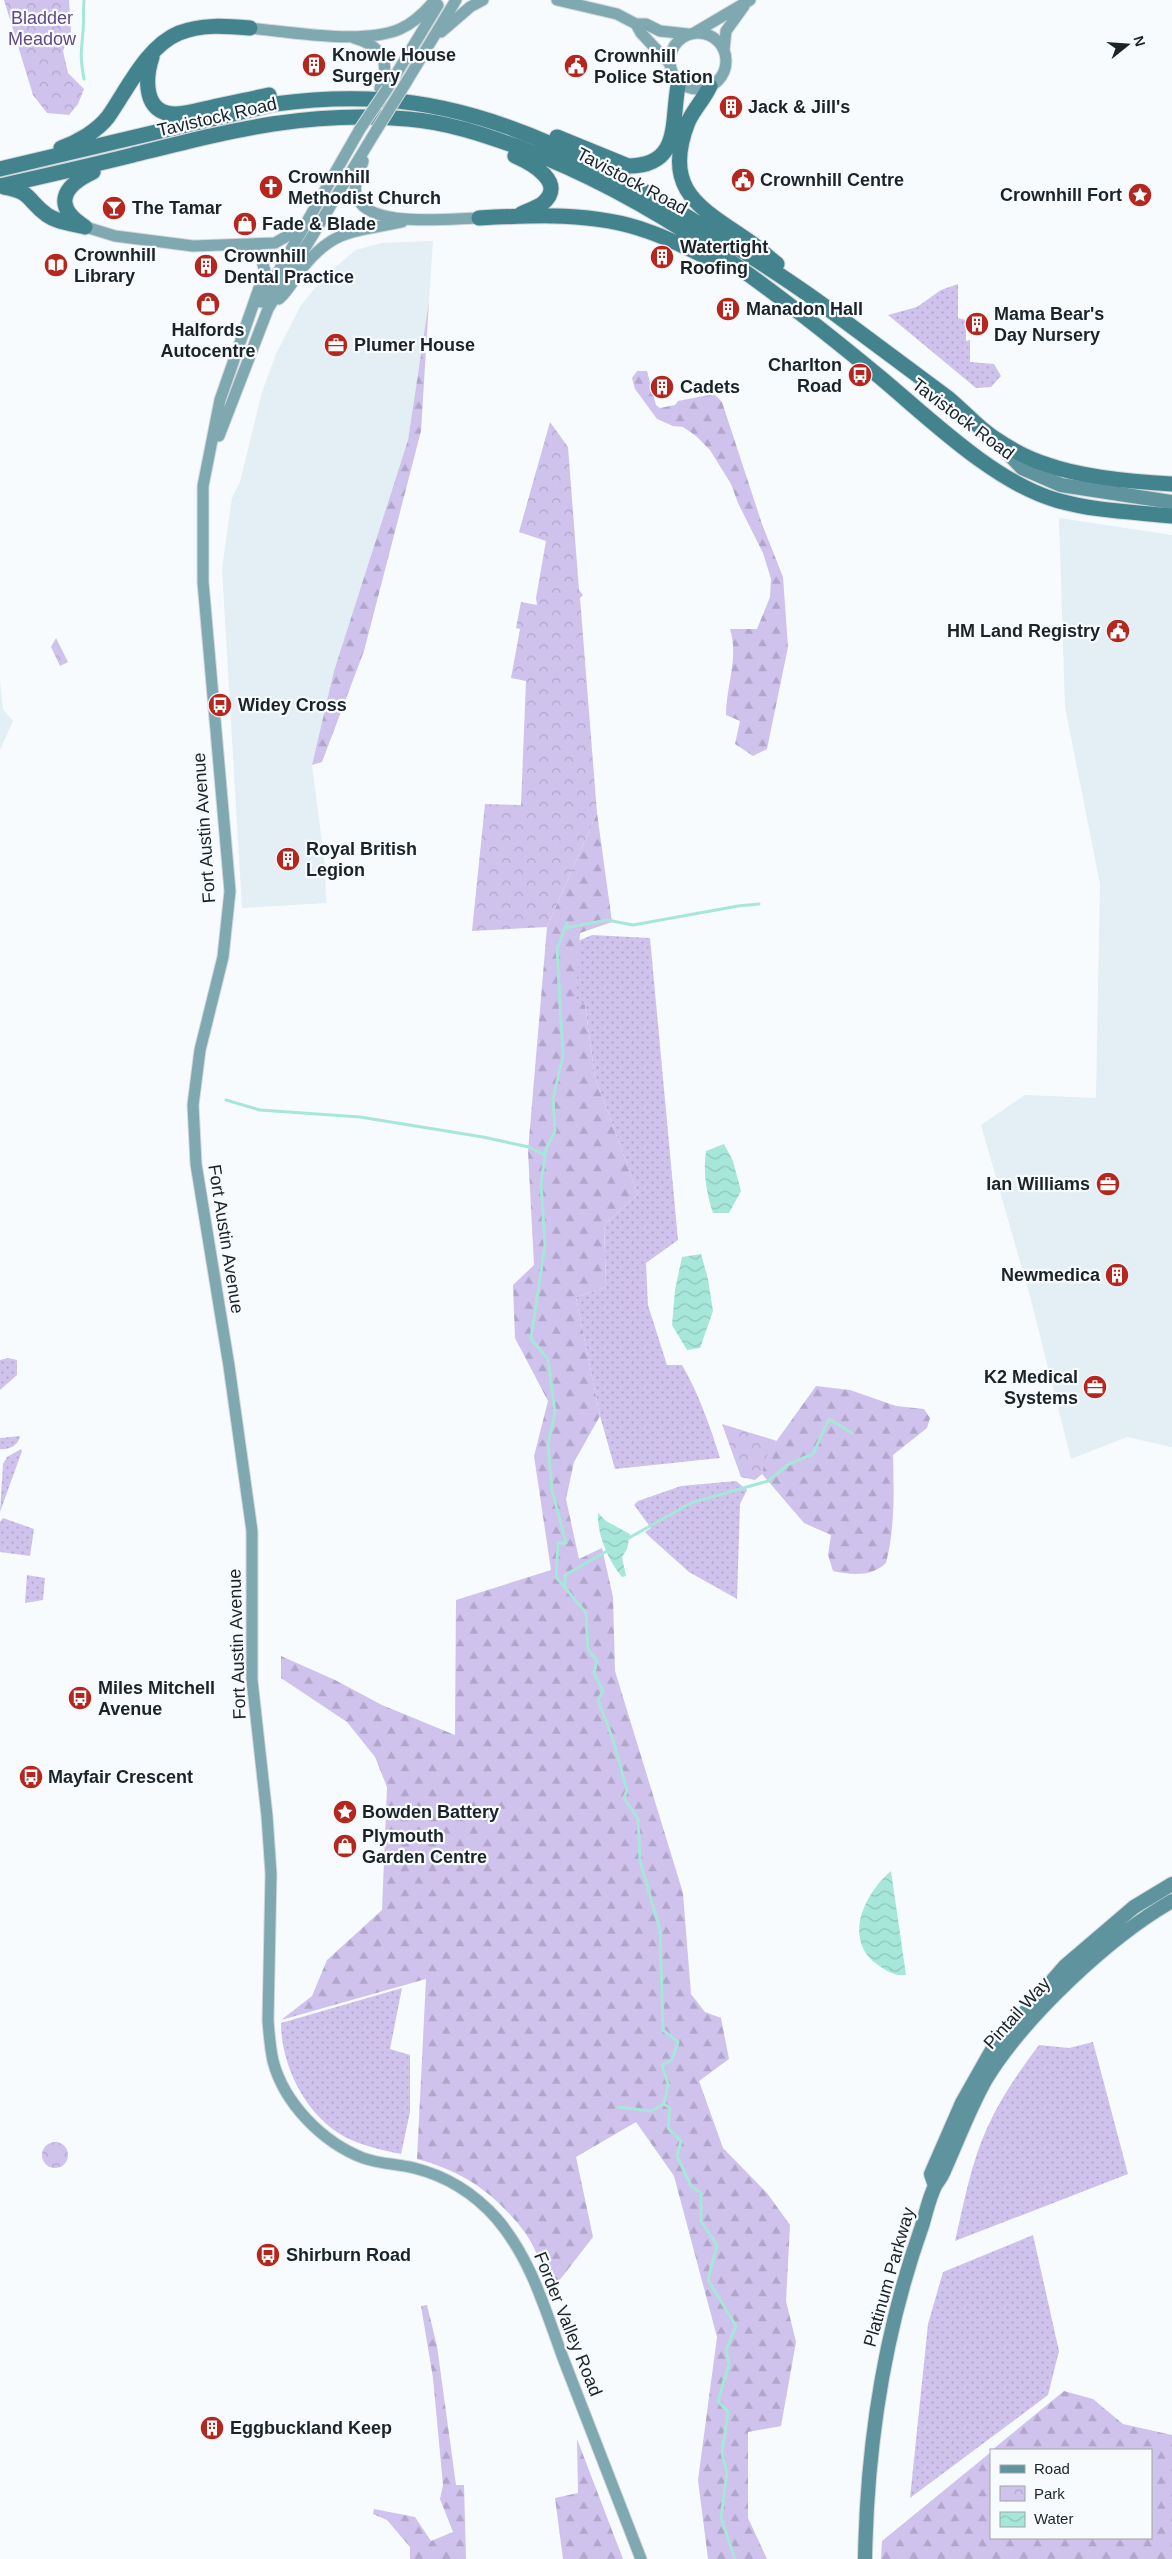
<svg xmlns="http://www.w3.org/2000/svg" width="1172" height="2559" font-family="Arial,sans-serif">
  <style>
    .built { fill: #e3eef5 }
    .grass { fill: url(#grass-dots) }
    .forest { fill: url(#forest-firs) }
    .park { fill: url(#park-crowns) }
    .water { fill: url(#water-waves) }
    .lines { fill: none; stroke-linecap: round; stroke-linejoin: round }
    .stream { stroke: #a6e7da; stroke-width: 3 }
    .secondary-casing { stroke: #d4d8dc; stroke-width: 13 }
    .primary-casing { stroke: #d4d8dc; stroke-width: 16 }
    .highway-casing { stroke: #d4d8dc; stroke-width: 17 }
    .secondary { stroke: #7fa8b0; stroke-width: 11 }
    .primary { stroke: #5f949e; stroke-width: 14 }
    .highway { stroke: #42838e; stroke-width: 15 }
    .secondary-bridge-casing { stroke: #d4d8dc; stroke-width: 13; stroke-linecap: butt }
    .secondary-bridge { stroke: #7fa8b0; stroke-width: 11 }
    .labels { text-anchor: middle; stroke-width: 4.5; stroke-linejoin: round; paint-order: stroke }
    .park-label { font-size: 18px; fill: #604986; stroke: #f7fbfe }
    .poi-label { font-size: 18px; font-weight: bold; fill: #1b2328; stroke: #f7fbfe; text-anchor: start }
    .street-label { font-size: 18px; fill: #1b2328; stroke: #f7fbfe }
  </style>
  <defs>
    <pattern id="grass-dots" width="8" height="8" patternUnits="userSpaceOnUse" patternTransform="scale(1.25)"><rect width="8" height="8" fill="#cfc2ec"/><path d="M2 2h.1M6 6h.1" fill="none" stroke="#b1a6ca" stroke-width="1.8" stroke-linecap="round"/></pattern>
    <pattern id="forest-firs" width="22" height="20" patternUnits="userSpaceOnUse" patternTransform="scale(1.25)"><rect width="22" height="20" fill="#cfc2ec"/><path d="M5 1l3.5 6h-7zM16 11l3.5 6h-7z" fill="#b1a6ca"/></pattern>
    <pattern id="park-crowns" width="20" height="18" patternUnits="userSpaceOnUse" patternTransform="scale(1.25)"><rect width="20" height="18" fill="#cfc2ec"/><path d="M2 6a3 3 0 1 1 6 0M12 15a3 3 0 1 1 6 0" fill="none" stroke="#b1a6ca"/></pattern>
    <pattern id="water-waves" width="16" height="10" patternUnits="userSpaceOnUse" patternTransform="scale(1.25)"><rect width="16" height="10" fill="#a6e7da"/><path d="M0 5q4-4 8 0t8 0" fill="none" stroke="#8ec6bb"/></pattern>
  </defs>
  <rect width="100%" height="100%" fill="#f7fbfe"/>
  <path class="built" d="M433 241 429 301 408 440 334 671 312 765 325 866 326 903 242 908 222 569 232 498 240 482 262 392 276 354 301 305 326 275 356 250 381 243Z
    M1059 518 1172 535V1447L1127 1437 1071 1459 1031 1300 981 1125 1025 1095 1096 1098 1100 884 1065 707Z
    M0 679 3 709 13 721 0 750Z"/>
  <path class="grass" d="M958 284V318L966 320V341L970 340V362L994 364 1001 376 991 387 976 388 888 315 917 307 941 290Z
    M592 935 650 938 678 1240 646 1263 648 1305 667 1365H682C699 1394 710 1426 720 1458L615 1469 600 1416 576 1297 606 1287 604 1225 638 1194 595 1077 585 1005 570 999 571 944Z
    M8 1358 17 1360V1375L0 1390V1360Z
    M20 1436C19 1445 9 1450 0 1449V1438Z
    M21 1449 22 1451 0 1512 3 1464 7 1457Z
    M736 1481 747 1490 740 1504 737 1599 689 1572 651 1538 645 1532 651 1528 634 1505 638 1501 681 1486Z
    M3 1518 34 1529 30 1556 0 1552V1522Z
    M27 1575 45 1578 43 1600 25 1603Z
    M402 1988 390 2049 410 2055V2112L401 2154C382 2150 363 2146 345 2137 306 2116 281 2066 281 2023Z
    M1093 2042 1128 2174 955 2241C964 2203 971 2162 988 2126 1001 2097 1020 2070 1039 2045L1069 2048Z
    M1033 2235 1059 2351 1048 2395 910 2498 928 2324 943 2272Z"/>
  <path class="forest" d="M429 301 421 431 364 651 322 762 312 765 334 671 408 440Z
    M637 371H647L656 405 660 408 675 405 678 401 714 394 722 402 762 524 783 577 788 647 767 749 753 756 735 744 740 721 726 715C726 686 739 658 730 629H757L770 597 771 579 763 553 738 503 731 484 710 450 696 436 683 427 673 426 657 419 635 389 632 378Z
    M597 813 612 922 580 933 576 1001 585 1005 595 1077 638 1194 604 1225 606 1287 576 1297 600 1416 574 1462 566 1499 579 1559 602 1548 613 1597 615 1671 683 1893 691 1994 705 2012 721 2018 729 2059 699 2081 723 2148 767 2193 790 2225 786 2301 796 2342 781 2426 748 2432V2518L767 2559H708L698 2480 717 2337 674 2176 636 2122 576 2157 593 2237 552 2290C544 2272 537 2250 526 2234 496 2194 465 2172 417 2159L426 1979 281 2020 312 1996 327 1960 382 1910 387 1787 375 1757 347 1722 281 1678V1656L335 1680 382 1705 455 1735 456 1600 551 1570 534 1456 548 1401 515 1338 513 1285 534 1265 528 1151 547 927Z
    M816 1386 850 1390 896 1406 924 1409 930 1418 927 1428 893 1455C894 1491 895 1528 886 1563 872 1577 851 1575 833 1571L828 1555 831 1535 804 1523 762 1474 765 1457Z
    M427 2305 437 2346 456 2485H464L466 2559H410V2547L387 2520 373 2514 374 2509 415 2517 431 2541 453 2532 440 2499 443 2485 433 2378 421 2306Z
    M1064 2391 1093 2399 1123 2424 1172 2435V2559H881L882 2541 991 2452V2538H1151V2450H992Z
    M577 2439 623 2559H563L555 2498 578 2493Z"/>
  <path class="park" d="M4 0H69L71 31 63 51 68 73 84 89 78 104 69 115 47 113 33 95Z
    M550 422 568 447 579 590 583 595 580 598 597 813 547 927 472 931 485 804 521 805 526 681 511 678 520 629 516 628 521 602 537 605 536 598 546 541 519 532Z
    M56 638 68 662 60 666 51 647Z
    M722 1424 777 1441 766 1457 762 1474 755 1480 741 1477Z
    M42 2155a13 13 0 1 1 26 0a13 13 0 1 1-26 0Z"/>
  <path class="water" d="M724 1144 733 1161 741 1191 729 1213H713C706 1192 703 1172 706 1151Z
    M701 1254 708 1279 713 1311 700 1348 687 1350 672 1325 675 1290 682 1257Z
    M598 1513 606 1521 630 1534 627 1549 622 1557 626 1576 622 1577C608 1560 597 1535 598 1513Z
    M891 1871 906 1975C895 1976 888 1972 878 1965 842 1940 864 1894 891 1871Z"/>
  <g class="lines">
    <path class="stream" d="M84 79C80 57 81 53 83 32 84 21 83 11 84 0
      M567 923 557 949 563 1056 553 1099 555 1131 546 1149 541 1184 545 1245 531 1339 548 1359 555 1413 548 1444 552 1490 566 1543H558L556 1577 586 1613 588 1650 597 1660 594 1673 603 1691 598 1700 613 1740 627 1790 624 1798 638 1819 640 1861 660 1930 663 2030 678 2042 672 2060 662 2065 668 2084 664 2104 670 2108 668 2128 681 2141 677 2156 691 2186 701 2193V2221L717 2245 708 2280 736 2326 726 2350 729 2364 718 2401 728 2412 722 2453 727 2473 721 2518 735 2559
      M565 928 607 920 633 925 738 906 759 904
      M226 1100 260 1110 360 1117 483 1137 529 1147 545 1155
      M627 1539 691 1503 768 1481 789 1464 813 1454 829 1419 852 1433
      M565 1588V1575L609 1550
      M618 2107 651 2111 664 2104"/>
    <g class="secondary-casing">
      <path id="secondary" d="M557 0 617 14 636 24H646L660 31 688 34
        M636 24 641 33 670 64
        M250 28C291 32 363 45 400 29 414 23 425 12 435 0
        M441 32 470 7 483 0
        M694 33 750 0
        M670 61a28 28 0 1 1 56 0a28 28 0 1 1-56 0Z
        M354 38C380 45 392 62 380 88
        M724 50 726 31 744 6
        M407 81 456 0
        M387 89 438 5
        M363 161C360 172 353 183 356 194 364 230 451 218 479 218
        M89 228 115 236 193 246 275 243 299 229
        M244 245 260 255 265 271 220 400 203 486V582L230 891 223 957 200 1050 193 1105 196 1164 229 1366 252 1531V1680L267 1816 271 1874 268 2020C269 2034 270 2047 273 2061 284 2103 322 2142 363 2158 379 2164 398 2164 414 2168 446 2176 475 2194 497 2219 531 2259 545 2309 563 2358 589 2425 615 2492 641 2559
        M279 299C290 289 295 277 304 266 336 227 357 232 402 222
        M261 302 360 129
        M219 436 268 309 377 129"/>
    </g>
    <g class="primary-casing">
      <path id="primary" d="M999 444 1022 468 1061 485 1172 502
        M935 2186 931 2174 962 2103 992 2050 1065 1966 1134 1907 1172 1884
        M865 2559C867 2445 884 2333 922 2226 926 2213 929 2198 935 2186 938 2181 941 2178 943 2173 957 2142 969 2109 986 2079 1024 2017 1109 1937 1172 1901"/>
    </g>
    <g class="highway-casing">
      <path id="highway" d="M152 57C145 78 143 114 175 114 188 114 203 109 217 106 234 102 252 99 269 95
        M710 86C704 99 694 109 688 122 661 191 701 208 750 242 760 249 768 257 777 264
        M557 137 628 166C684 166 670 118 679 81
        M61 148C78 142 97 131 108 117 127 90 147 46 179 33 202 24 226 26 250 28
        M515 156C531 163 568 183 542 204 536 208 527 211 521 214
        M0 169 275 104C312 99 348 97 385 100 502 108 612 170 709 230 751 256 792 282 831 311 870 340 909 369 948 398 964 411 977 427 994 438 1010 449 1029 459 1048 465 1082 477 1135 482 1172 484
        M0 186C44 176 89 166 133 155 229 131 307 110 408 119 447 122 485 135 521 148 657 199 771 287 881 378 930 419 994 482 1056 500 1093 511 1134 512 1172 516
        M4 187C33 192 27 201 47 215 57 222 69 223 81 226
        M479 218C534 215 595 212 647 231 674 240 699 254 725 266
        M85 227C52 206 63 186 93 172"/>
    </g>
    <use href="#secondary" class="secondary"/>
    <use href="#primary" class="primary"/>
    <use href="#highway" class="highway"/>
    <g class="secondary-bridge-casing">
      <path id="secondary-bridge" d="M360 129 387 89
        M377 129 407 81"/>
    </g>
    <use href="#secondary-bridge" class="secondary-bridge"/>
  </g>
  <defs>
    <g id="building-disc" transform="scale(1.25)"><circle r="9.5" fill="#b5271e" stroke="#f7fbfe"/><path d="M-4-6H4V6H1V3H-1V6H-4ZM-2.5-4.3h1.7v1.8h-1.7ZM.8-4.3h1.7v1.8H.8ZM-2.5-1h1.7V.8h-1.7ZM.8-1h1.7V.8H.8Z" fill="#fff"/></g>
    <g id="civic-disc" transform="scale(1.25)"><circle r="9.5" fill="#b5271e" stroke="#f7fbfe"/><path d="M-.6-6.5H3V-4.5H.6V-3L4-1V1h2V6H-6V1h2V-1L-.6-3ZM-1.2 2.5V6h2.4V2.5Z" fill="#fff"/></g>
    <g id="church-disc" transform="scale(1.25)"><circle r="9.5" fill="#b5271e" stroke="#f7fbfe"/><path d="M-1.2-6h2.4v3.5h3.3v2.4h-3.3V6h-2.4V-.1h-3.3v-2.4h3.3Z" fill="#fff"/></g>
    <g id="sight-disc" transform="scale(1.25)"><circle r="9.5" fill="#b5271e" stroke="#f7fbfe"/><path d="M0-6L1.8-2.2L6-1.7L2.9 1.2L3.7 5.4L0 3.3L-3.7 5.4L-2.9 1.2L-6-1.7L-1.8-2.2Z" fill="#fff"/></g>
    <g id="bar-disc" transform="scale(1.25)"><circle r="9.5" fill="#b5271e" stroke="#f7fbfe"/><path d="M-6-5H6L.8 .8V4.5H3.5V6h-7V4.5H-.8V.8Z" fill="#fff"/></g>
    <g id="shop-disc" transform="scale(1.25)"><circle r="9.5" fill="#b5271e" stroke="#f7fbfe"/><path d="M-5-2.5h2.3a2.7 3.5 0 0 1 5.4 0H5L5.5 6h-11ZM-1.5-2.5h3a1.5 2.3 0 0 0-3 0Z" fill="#fff"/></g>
    <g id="library-disc" transform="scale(1.25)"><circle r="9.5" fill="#b5271e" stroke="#f7fbfe"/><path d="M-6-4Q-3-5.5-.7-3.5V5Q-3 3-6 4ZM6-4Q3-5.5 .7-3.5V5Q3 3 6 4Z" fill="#fff"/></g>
    <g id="office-disc" transform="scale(1.25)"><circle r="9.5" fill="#b5271e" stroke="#f7fbfe"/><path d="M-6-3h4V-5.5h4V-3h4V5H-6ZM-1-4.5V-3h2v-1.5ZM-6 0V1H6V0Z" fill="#fff"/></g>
    <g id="bus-disc" transform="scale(1.25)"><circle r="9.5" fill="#b5271e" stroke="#f7fbfe"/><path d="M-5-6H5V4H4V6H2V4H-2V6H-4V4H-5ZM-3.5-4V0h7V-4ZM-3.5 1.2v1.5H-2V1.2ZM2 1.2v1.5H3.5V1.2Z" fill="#fff"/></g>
  </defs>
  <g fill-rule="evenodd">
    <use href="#building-disc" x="314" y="65"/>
    <use href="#civic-disc" x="576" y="66"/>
    <use href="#building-disc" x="731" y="107"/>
    <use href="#civic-disc" x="743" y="180"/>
    <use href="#church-disc" x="271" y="187"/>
    <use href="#sight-disc" x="1140" y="195"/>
    <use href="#bar-disc" x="114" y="208"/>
    <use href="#shop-disc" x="245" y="224"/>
    <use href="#building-disc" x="662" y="257"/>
    <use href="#library-disc" x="56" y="265"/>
    <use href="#building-disc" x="206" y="266"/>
    <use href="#shop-disc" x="208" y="304"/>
    <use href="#building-disc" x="728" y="309"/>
    <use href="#building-disc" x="977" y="324"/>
    <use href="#office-disc" x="336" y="345"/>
    <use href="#bus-disc" x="860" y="375"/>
    <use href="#building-disc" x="662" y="387"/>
    <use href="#civic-disc" x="1118" y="631"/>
    <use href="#bus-disc" x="220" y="705"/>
    <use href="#building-disc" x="288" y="859"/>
    <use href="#office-disc" x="1108" y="1184"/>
    <use href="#building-disc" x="1117" y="1275"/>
    <use href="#office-disc" x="1095" y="1387"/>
    <use href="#bus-disc" x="80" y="1698"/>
    <use href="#bus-disc" x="31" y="1777"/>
    <use href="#sight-disc" x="345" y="1812"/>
    <use href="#shop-disc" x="345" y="1846"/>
    <use href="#bus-disc" x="268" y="2255"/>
    <use href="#building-disc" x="212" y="2428"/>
  </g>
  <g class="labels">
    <g class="park-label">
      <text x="42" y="24">Bladder<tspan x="42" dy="21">Meadow</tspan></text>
    </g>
    <g class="poi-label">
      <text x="332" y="61">Knowle House<tspan x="332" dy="21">Surgery</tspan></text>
      <text x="594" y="62">Crownhill<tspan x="594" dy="21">Police Station</tspan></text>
      <text x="748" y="113">Jack &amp; Jill's</text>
      <text x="288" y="183">Crownhill<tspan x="288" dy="21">Methodist Church</tspan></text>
      <text x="760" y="186">Crownhill Centre</text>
      <text x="1122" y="201" text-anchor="end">Crownhill Fort</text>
      <text x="132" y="214">The Tamar</text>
      <text x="262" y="230">Fade &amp; Blade</text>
      <text x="680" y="253">Watertight<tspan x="680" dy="21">Roofing</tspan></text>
      <text x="74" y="261">Crownhill<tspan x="74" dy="21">Library</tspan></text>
      <text x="224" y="262">Crownhill<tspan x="224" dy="21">Dental Practice</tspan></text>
      <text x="746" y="315">Manadon Hall</text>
      <text x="994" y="320">Mama Bear's<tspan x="994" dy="21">Day Nursery</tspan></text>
      <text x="208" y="336" text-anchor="middle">Halfords<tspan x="208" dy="21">Autocentre</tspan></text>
      <text x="354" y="351">Plumer House</text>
      <text x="842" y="371" text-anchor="end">Charlton<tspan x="842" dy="21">Road</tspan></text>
      <text x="680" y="393">Cadets</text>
      <text x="1100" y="637" text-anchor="end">HM Land Registry</text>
      <text x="238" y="711">Widey Cross</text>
      <text x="306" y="855">Royal British<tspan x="306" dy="21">Legion</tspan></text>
      <text x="1090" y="1190" text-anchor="end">Ian Williams</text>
      <text x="1100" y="1281" text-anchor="end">Newmedica</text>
      <text x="1078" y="1383" text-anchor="end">K2 Medical<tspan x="1078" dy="21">Systems</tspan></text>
      <text x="98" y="1694">Miles Mitchell<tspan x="98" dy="21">Avenue</tspan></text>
      <text x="48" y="1783">Mayfair Crescent</text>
      <text x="362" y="1818">Bowden Battery</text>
      <text x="362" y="1842">Plymouth<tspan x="362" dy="21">Garden Centre</tspan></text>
      <text x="286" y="2261">Shirburn Road</text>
      <text x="230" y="2434">Eggbuckland Keep</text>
    </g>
    <g class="street-label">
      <text transform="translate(217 117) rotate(-13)" y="6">Tavistock Road</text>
      <text transform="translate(632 181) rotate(28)" y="6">Tavistock Road</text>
      <text transform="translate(963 419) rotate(37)" y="6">Tavistock Road</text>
      <text transform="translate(204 828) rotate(-94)" y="6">Fort Austin Avenue</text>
      <text transform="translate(226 1239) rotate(81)" y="6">Fort Austin Avenue</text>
      <text transform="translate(237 1644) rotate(-92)" y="6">Fort Austin Avenue</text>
      <text transform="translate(1017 2013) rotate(-48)" y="6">Pintail Way</text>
      <text transform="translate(889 2277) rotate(-74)" y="6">Platinum Parkway</text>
      <text transform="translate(568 2324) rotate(68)" y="6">Forder Valley Road</text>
    </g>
  </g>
  <rect x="990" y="2449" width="162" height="90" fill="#f7fbfe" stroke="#9fa5a8"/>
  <rect x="1000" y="2465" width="25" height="8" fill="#5f949e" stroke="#9fa5a8"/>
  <text x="1034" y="2474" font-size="15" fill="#1b2328">Road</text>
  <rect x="1000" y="2486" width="25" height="15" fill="url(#park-crowns)" stroke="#9fa5a8"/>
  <text x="1034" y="2499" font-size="15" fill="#1b2328">Park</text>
  <rect x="1000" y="2512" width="25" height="15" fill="url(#water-waves)" stroke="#9fa5a8"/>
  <text x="1034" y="2524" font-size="15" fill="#1b2328">Water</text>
  <g transform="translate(1127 45) rotate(73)" stroke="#f7fbfe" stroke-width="4" paint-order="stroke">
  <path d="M0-4L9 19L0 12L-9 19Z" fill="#1b2328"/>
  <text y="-8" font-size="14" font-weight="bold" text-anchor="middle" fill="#1b2328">N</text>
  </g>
</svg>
